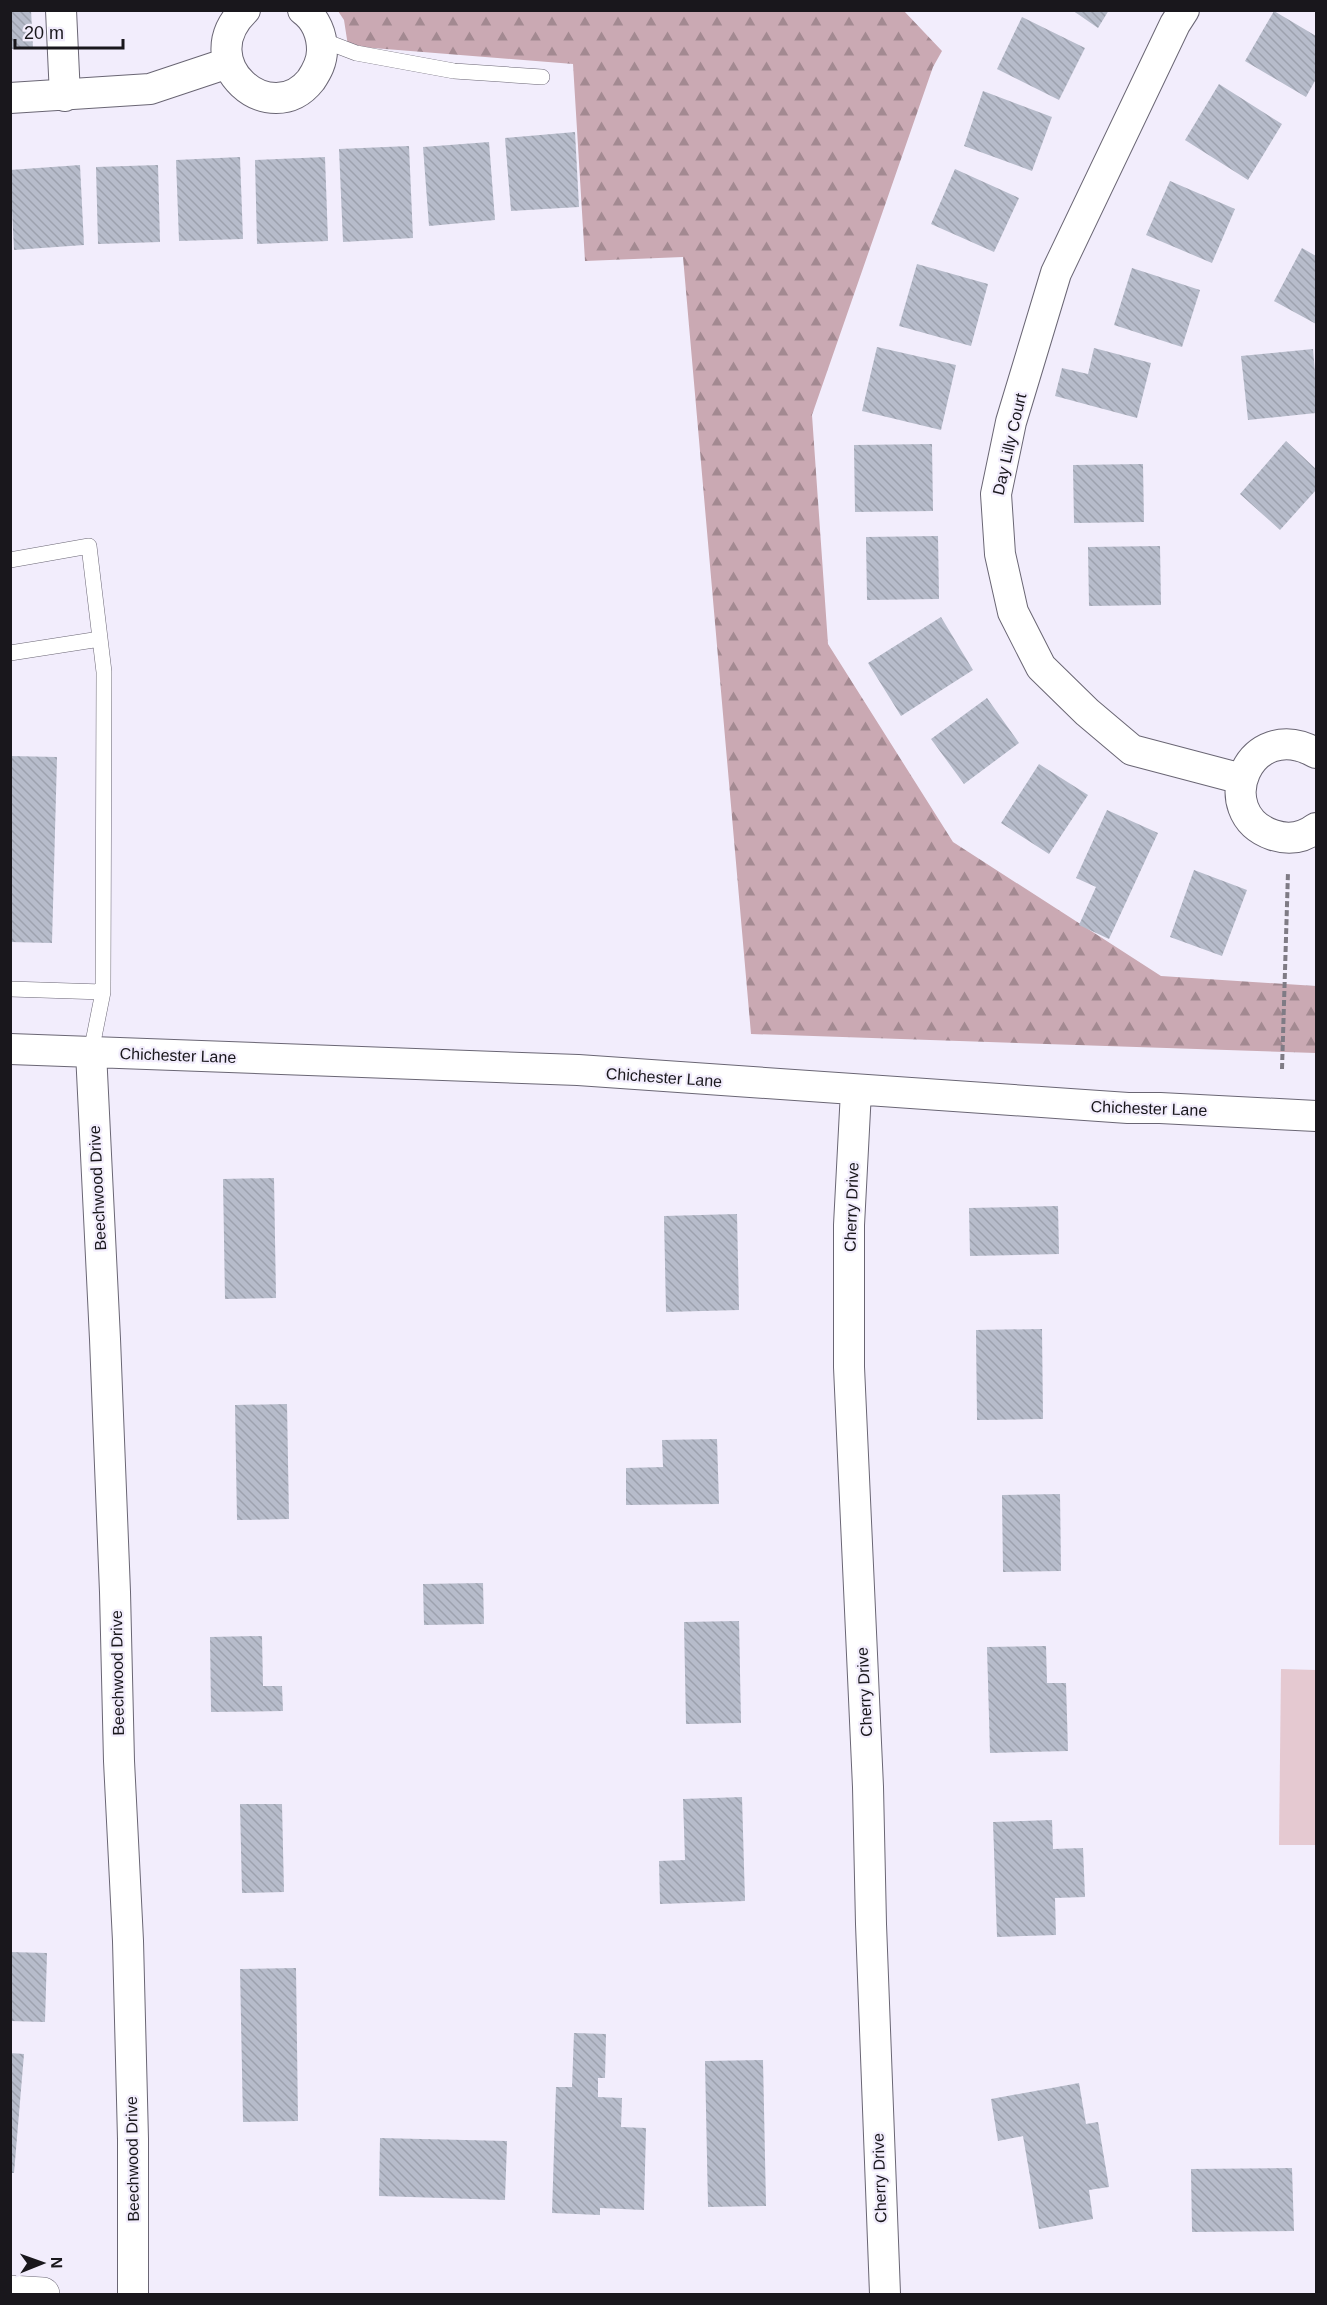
<svg xmlns="http://www.w3.org/2000/svg" width="1327" height="2305" font-family="Helvetica,sans-serif">
  <style>
    .green { fill: #e5c9d1 }
    .forest { fill: url(#forest-firs) }
    .building { fill: url(#building-back-hatch) }
    .lines { fill: none; stroke-linecap: round; stroke-linejoin: round }
    .service-casing { stroke: #6a6674; stroke-width: 16 }
    .minor-casing { stroke: #6a6674; stroke-width: 32 }
    .secondary-casing { stroke: #6a6674; stroke-width: 34 }
    .path { stroke: #7f7b85; stroke-width: 4; stroke-dasharray: 6 3; stroke-linecap: butt }
    .service { stroke: #fff; stroke-width: 15 }
    .minor { stroke: #fff; stroke-width: 30 }
    .secondary { stroke: #fff; stroke-width: 33 }
    .labels { text-anchor: middle; stroke-width: 4.5; stroke-linejoin: round; paint-order: stroke }
    .street-label { font-size: 16px; fill: #19171c; stroke: #f2edfc }
  </style>
  <defs>
    <pattern id="forest-firs" width="22" height="20" patternUnits="userSpaceOnUse" patternTransform="scale(1.5)"><rect width="22" height="20" fill="#caa9b3"/><path d="M5 1l3.5 6h-7zM16 11l3.5 6h-7z" fill="#a38991"/></pattern>
    <pattern id="building-back-hatch" width="6" height="6" patternUnits="userSpaceOnUse" patternTransform="scale(1.5)"><rect width="6" height="6" fill="#b7bccb"/><path d="M-1 5l2 2M0 0l6 6M5-1l2 2" fill="none" stroke="#9da1ae"/></pattern>
  </defs>
  <rect width="100%" height="100%" fill="#f2edfc"/>
  <path class="green" d="M1281 1669 1316 1670V1845H1279Z"/>
  <path class="forest" d="M338 11H904L942 51 933 67 812 415 828 644 953 842 1161 976 1316 986V1053L751 1034 683 257 585 261 573 64 348 46 344 20Z"/>
  <path class="building" d="M10 10H31L33 48 10 49Z
    M1072 10H1109L1098 28Z
    M1274 11 1316 36V79L1306 97 1245 61Z
    M1022 17 1085 48 1059 100 997 69Z
    M1219 84 1282 124 1248 180 1185 140Z
    M983 91 1052 117 1032 171 964 146Z
    M575 132 579 207 511 211 505 138Z
    M489 142 495 220 429 226 423 147Z
    M409 146 413 238 343 242 339 149Z
    M240 157 243 239 179 241 176 160Z
    M325 157 328 241 257 244 255 160Z
    M80 165 84 245 14 250 10 170Z
    M158 165 160 242 98 244 96 167Z
    M955 169 1019 198 994 252 931 224Z
    M1170 181 1235 209 1212 263 1146 235Z
    M1302 248 1316 256V324L1274 301Z
    M917 264 988 284 971 346 899 326Z
    M1132 268 1200 290 1182 347 1114 325Z
    M877 347 956 365 941 430 862 411Z
    M1094 348 1151 363 1137 418 1055 396 1062 368 1088 374Z
    M1313 349 1316 384V413L1248 420 1241 356Z
    M1286 441 1316 469V490L1280 530 1240 494Z
    M932 444 933 511 855 512 854 445Z
    M1143 464 1144 522 1074 523 1073 465Z
    M938 536 939 599 867 600 866 537Z
    M1160 546 1161 605 1089 606 1088 547Z
    M941 617 973 670 901 716 868 663Z
    M987 698 1019 743 964 784 931 739Z
    M10 756 57 757 52 943 10 942Z
    M1039 764 1088 795 1049 854 1001 823Z
    M1107 810 1158 833 1109 939 1079 925 1096 887 1076 878Z
    M1194 870 1247 890 1222 956 1170 937Z
    M274 1178 276 1298 225 1299 223 1179Z
    M1058 1206 1059 1254 970 1256 969 1208Z
    M737 1214 739 1310 666 1312 664 1216Z
    M1042 1329 1043 1419 977 1420 976 1330Z
    M287 1404 289 1519 237 1520 235 1405Z
    M717 1439 719 1504 626 1505V1468L663 1467 662 1440Z
    M1060 1494 1061 1571 1003 1572 1002 1495Z
    M483 1583 484 1624 424 1625 423 1584Z
    M739 1621 741 1723 686 1724 684 1622Z
    M262 1636 263 1686H282L283 1711 211 1712 210 1637Z
    M1046 1646 1047 1683H1066L1068 1751 990 1753 987 1647Z
    M742 1797 745 1901 660 1904 659 1861 685 1860 683 1799Z
    M240 1804H282L284 1892 242 1893Z
    M1052 1820 1053 1849 1083 1848 1085 1897 1055 1898 1056 1935 997 1937 993 1822Z
    M10 1952 47 1953 45 2022 10 2021Z
    M296 1968 298 2121 243 2122 240 1969Z
    M574 2033 606 2034 605 2078H598V2097L622 2098 621 2127 646 2128 644 2210 600 2208V2215L552 2213 556 2087H572Z
    M10 2053 24 2054 14 2173H10Z
    M763 2060 766 2206 708 2207 705 2061Z
    M1079 2083 1086 2124 1098 2122 1109 2187 1089 2190 1093 2219 1039 2229 1023 2136 998 2141 991 2099Z
    M380 2138 507 2141 505 2200 379 2196Z
    M1292 2168 1294 2231 1192 2232 1191 2169Z"/>
  <g class="lines">
    <g class="service-casing">
      <path id="service" d="M322 40 356 53 454 71 542 77
        M10 560 89 546 104 672 103 992 10 989
        M10 653 100 639
        M91 1052 103 992"/>
    </g>
    <g class="minor-casing">
      <path id="minor" d="M61 10 65 96
        M245 10C190 63 271 131 311 80 317 71 322 62 322 50 322 35 316 19 303 10
        M1184 10 1175 24 1056 273 1011 422 996 494 1000 554 1013 612 1041 667 1087 712 1132 750 1242 779
        M10 98 150 89 228 63
        M1316 753C1249 715 1209 813 1273 835 1288 840 1303 838 1316 828
        M10 1049 578 1070 1128 1108H1160L1316 1116
        M91 1052 105 1339 115 1592 119 1761 128 1941 133 2139V2294
        M856 1091 849 1225V1367L868 1787 871 1924 885 2294"/>
    </g>
    <g class="secondary-casing">
      <path id="secondary" d="M10 2292 43 2294"/>
    </g>
    <path class="path" d="M1282 1069 1288 872"/>
    <use href="#service" class="service"/>
    <use href="#minor" class="minor"/>
    <use href="#secondary" class="secondary"/>
  </g>
  <g class="labels">
    <g class="street-label">
      <text transform="translate(1009 444) rotate(-77)" y="6">Day Lilly Court</text>
      <text transform="translate(178 1055) rotate(2)" y="6">Chichester Lane</text>
      <text transform="translate(664 1077) rotate(4)" y="6">Chichester Lane</text>
      <text transform="translate(1149 1108) rotate(2)" y="6">Chichester Lane</text>
      <text transform="translate(97 1188) rotate(-93)" y="6">Beechwood Drive</text>
      <text transform="translate(851 1207) rotate(-88)" y="6">Cherry Drive</text>
      <text transform="translate(117 1673) rotate(-91)" y="6">Beechwood Drive</text>
      <text transform="translate(864 1692) rotate(-93)" y="6">Cherry Drive</text>
      <text transform="translate(132 2159) rotate(-91)" y="6">Beechwood Drive</text>
      <text transform="translate(879 2178) rotate(-92)" y="6">Cherry Drive</text>
    </g>
  </g>
  <rect width="1327" height="2305" fill="none" stroke="#19171c" stroke-width="24"/>
  <g transform="translate(42 2263) rotate(89)" stroke="#f2edfc" stroke-width="4.5" paint-order="stroke">
  <path d="M0-4.5L10 22L0 15L-10 22Z" fill="#19171c"/>
  <text y="-9" font-size="16" font-weight="bold" text-anchor="middle" fill="#19171c">N</text>
  </g>
  <path d="M15 39v9h108v-9" fill="none" stroke="#19171c" stroke-width="3"/>
  <text x="24" y="39" font-size="18" fill="#19171c" stroke="#f2edfc" stroke-width="4.5" paint-order="stroke">20 m</text>
</svg>
